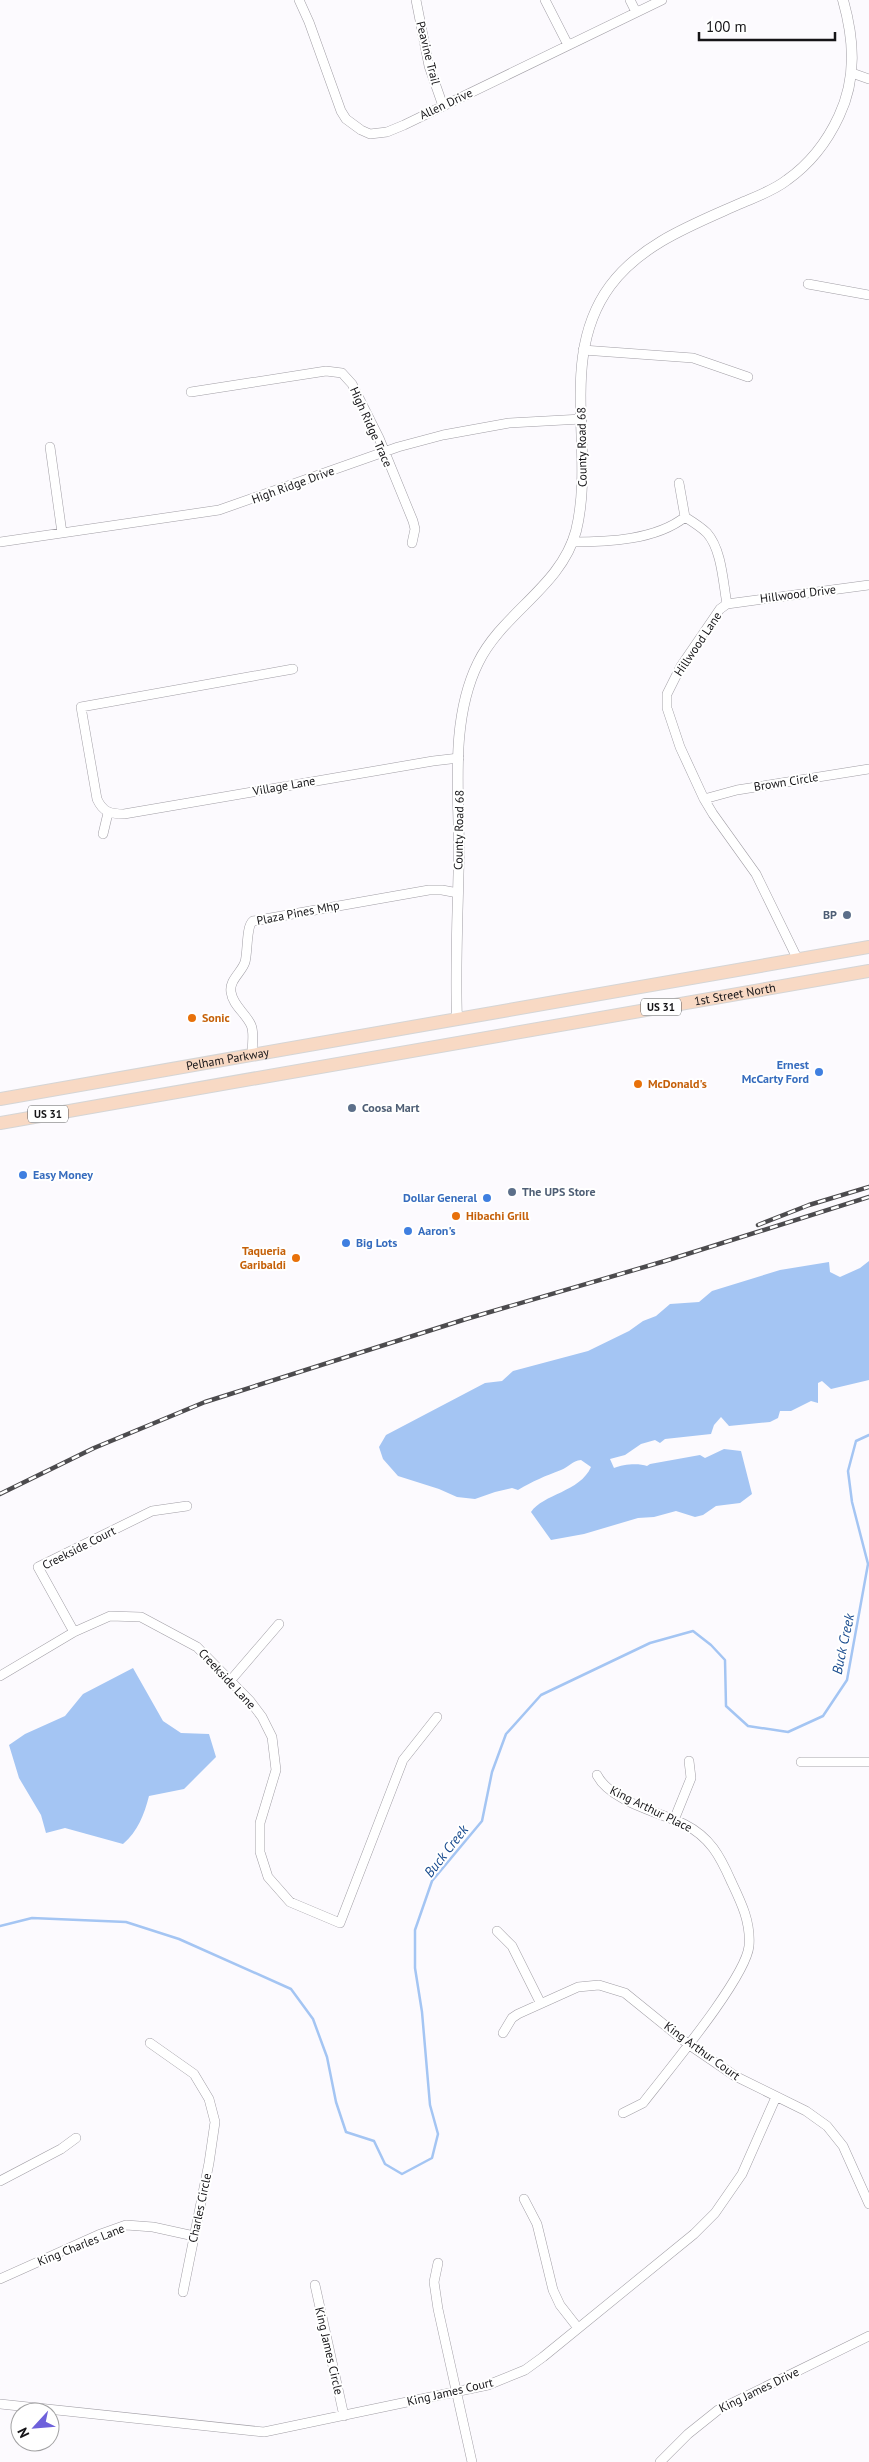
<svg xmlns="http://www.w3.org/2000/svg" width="869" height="2462" font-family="'PT Sans',sans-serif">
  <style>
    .water { fill: #a4c5f3 }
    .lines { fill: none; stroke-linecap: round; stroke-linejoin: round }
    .stream { stroke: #a4c5f3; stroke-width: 2.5 }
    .minor-casing { stroke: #a19ea5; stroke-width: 10 }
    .tertiary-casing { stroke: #a19ea5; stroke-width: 11 }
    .primary-casing { stroke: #d5d5d5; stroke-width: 14 }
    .minor { stroke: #fff; stroke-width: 9 }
    .tertiary { stroke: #fff; stroke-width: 10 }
    .primary { stroke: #f8d9c4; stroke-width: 12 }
    .rail-casing { stroke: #4c4b4e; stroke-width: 4.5 }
    .rail { stroke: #fff; stroke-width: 2.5; stroke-dasharray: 8; stroke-linecap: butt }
    .service-dot { fill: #5c6f8a; stroke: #fff; stroke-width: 2 }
    .food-dot { fill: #e8710a; stroke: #fff; stroke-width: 2 }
    .shop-dot { fill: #3f7fe0; stroke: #fff; stroke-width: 2 }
    .labels { text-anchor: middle; stroke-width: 4; stroke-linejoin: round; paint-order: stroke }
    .shield { fill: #fff; stroke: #5b5a5d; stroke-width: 1 }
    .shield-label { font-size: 11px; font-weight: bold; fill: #151417 }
    .street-label { font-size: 12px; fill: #151417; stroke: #fff }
    .service-label { font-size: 12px; font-weight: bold; fill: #4e5e75; stroke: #fff; text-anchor: start }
    .food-label { font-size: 12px; font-weight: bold; fill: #c56008; stroke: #fff; text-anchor: start }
    .shop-label { font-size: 12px; font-weight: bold; fill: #366cbe; stroke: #fff; text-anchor: start }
    .water-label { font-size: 14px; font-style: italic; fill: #194b8e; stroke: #fff }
  </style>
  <rect width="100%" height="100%" fill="#fcfafe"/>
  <path class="water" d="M869 1261V1380L831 1389 822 1381 818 1383V1403L811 1401 791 1411H780L778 1418 770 1422 729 1426 721 1417 714 1425 711 1434 665 1439 660 1443 655 1440 641 1444 625 1455 610 1459 614 1468C623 1464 639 1463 647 1466L650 1464 700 1455 705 1458 724 1449 741 1451 752 1494 740 1503 716 1506 703 1515 695 1517 676 1511 654 1517 638 1518 584 1534 551 1540 531 1512C543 1494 580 1492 591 1467L581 1460C572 1461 569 1467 561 1470 545 1476 533 1481 518 1490L512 1488 495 1492 475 1499 457 1497 439 1489 398 1476 383 1459 379 1447 386 1435 485 1383 502 1381 513 1371 588 1351 629 1331 643 1321 656 1316 670 1304 699 1302 712 1291 780 1270 829 1262 830 1272 840 1277 860 1268Z
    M133 1668 163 1721 181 1733 209 1734 216 1757 184 1789 149 1796C144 1815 138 1831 123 1844L65 1828 46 1833 41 1815 19 1778 9 1745 25 1734 65 1716 83 1694Z"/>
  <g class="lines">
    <path class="stream" d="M0 1926 32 1918 126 1922 179 1939 291 1989 313 2019 327 2057 336 2102 346 2132 374 2141 385 2164 402 2174 432 2158 438 2134 430 2105 422 2012 415 1968V1930L432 1881 482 1821 492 1772 506 1734 541 1695 650 1643 693 1631 711 1645 725 1660 726 1706 748 1726 788 1732 823 1716 847 1680 868 1564 852 1502 848 1471 856 1441 869 1435"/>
    <g class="minor-casing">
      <path id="minor" d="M299 0 309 22 341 111 346 119 361 130 370 134 387 132 404 125 662 0
        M416 0 429 66 443 106
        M545 0 568 45
        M630 0 636 12
        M852 73 869 79
        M808 284 869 295
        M583 350 693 358 748 377
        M191 392 326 371 342 373 352 384 379 438 413 521 415 529 412 543
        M50 447 62 533
        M679 483 685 517
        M685 517C693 522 701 527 707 533 722 550 723 583 727 604
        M0 542 219 510 398 447 443 435 509 423 582 419
        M572 542C608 542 656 540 685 517
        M293 669 81 707 97 799C103 812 110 814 124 814L433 761 459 758
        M704 799 737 790 869 769
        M103 834 108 813
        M798 960 756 874 713 814 704 799 680 747 667 708V694L681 666 720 609 727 604 869 585
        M253 1055C251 1045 255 1034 251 1025 245 1012 233 1006 231 992 229 980 242 972 245 962 248 952 246 926 253 921L429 890H442L458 893
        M74 1632 38 1567 152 1511 187 1506
        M0 1676 74 1632 110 1616 141 1617 197 1647 250 1701 262 1717 272 1737 276 1770 260 1823V1852L268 1877 290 1902 340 1923 403 1760 437 1717
        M230 1681 279 1624
        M801 1762H869
        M597 1775C610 1801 658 1812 684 1824 710 1837 720 1856 731 1881 741 1902 751 1922 749 1946 746 1978 666 2073 643 2103L623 2113
        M674 1820 691 1778 689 1761
        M497 1931 512 1946 540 2002
        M503 2033 512 2018 518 2014 578 1987 599 1985 625 1993 688 2044 735 2076 806 2111 827 2126 843 2146 869 2204
        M150 2043 194 2074 209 2099 215 2122 209 2163 183 2292
        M0 2181 61 2149 76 2138
        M524 2199 537 2224 553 2290 560 2305 578 2328
        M438 2263 434 2282 438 2309 472 2462
        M0 2279 98 2235 126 2225 153 2227 194 2236
        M315 2285 344 2416
        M0 2404 264 2432 488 2385 525 2370 543 2357 694 2234 715 2213 742 2174 776 2097
        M660 2462 688 2434 718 2410 869 2336"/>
    </g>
    <g class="tertiary-casing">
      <path id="tertiary" d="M457 1019C455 964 458 908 459 852 459 791 450 720 478 663 502 613 561 587 576 531 596 450 557 358 610 286 641 244 692 225 739 204 755 197 773 191 787 180 811 163 827 142 839 116 857 78 854 39 843 0"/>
    </g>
    <g class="primary-casing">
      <g id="primary">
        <path id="s1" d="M0 1099 869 947"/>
        <path id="s2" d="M0 1123 869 971"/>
      </g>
    </g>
    <use href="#minor" class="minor"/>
    <use href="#tertiary" class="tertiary"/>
    <use href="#primary" class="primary"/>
    <g class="rail-casing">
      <path id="rail" d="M758 1225 809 1205 869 1187
        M0 1494 94 1448 205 1402 466 1319 665 1261 869 1197"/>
    </g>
    <use href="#rail" class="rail"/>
  </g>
  <g class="service-dot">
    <circle cx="847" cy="915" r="5"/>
    <circle cx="352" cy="1108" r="5"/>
    <circle cx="512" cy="1192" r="5"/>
  </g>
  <g class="food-dot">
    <circle cx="192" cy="1018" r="5"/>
    <circle cx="638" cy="1084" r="5"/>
    <circle cx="456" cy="1216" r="5"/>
    <circle cx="296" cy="1258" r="5"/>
  </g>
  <g class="shop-dot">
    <circle cx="819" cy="1072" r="5"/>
    <circle cx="23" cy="1175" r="5"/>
    <circle cx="487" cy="1198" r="5"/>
    <circle cx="408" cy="1231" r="5"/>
    <circle cx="346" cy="1243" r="5"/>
  </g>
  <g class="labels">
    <g class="shield">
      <rect x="641" y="998.5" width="40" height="17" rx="4"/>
      <rect x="28" y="1105.5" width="40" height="17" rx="4"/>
    </g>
    <g class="shield-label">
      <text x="661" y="1011">US 31</text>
      <text x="48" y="1118">US 31</text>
    </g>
    <g class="street-label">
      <text transform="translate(428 53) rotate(76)" y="4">Peavine Trail</text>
      <text transform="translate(446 104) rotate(-25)" y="4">Allen Drive</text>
      <text transform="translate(371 427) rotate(66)" y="4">High Ridge Trace</text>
      <text transform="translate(582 447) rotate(-91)" y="4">County Road 68</text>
      <text transform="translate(293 485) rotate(-20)" y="4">High Ridge Drive</text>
      <text transform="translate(798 594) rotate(-7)" y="4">Hillwood Drive</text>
      <text transform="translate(698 644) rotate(-56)" y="4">Hillwood Lane</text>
      <text transform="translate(786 782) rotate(-9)" y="4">Brown Circle</text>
      <text transform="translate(284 786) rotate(-10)" y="4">Village Lane</text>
      <text transform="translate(459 830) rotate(-89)" y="4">County Road 68</text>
      <text transform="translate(298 913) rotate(-11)" y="4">Plaza Pines Mhp</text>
      <text dy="4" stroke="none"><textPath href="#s2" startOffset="746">1st Street North</textPath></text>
      <text dy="4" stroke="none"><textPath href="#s1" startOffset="231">Pelham Parkway</textPath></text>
      <text transform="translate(79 1548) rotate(-27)" y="4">Creekside Court</text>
      <text transform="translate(227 1679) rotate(47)" y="4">Creekside Lane</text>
      <text transform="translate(651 1809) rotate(26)" y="4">King Arthur Place</text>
      <text transform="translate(702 2051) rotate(36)" y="4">King Arthur Court</text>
      <text transform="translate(200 2208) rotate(-78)" y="4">Charles Circle</text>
      <text transform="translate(81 2245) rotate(-22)" y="4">King Charles Lane</text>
      <text transform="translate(329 2351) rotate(77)" y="4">King James Circle</text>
      <text transform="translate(759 2390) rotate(-26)" y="4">King James Drive</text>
      <text transform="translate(450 2392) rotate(-13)" y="4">King James Court</text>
    </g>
    <g class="service-label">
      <text x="837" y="919" text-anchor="end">BP</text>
      <text x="362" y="1112">Coosa Mart</text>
      <text x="522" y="1196">The UPS Store</text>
    </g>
    <g class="food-label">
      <text x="202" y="1022">Sonic</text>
      <text x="648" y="1088">McDonald's</text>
      <text x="466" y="1220">Hibachi Grill</text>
      <text x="286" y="1255" text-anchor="end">Taqueria<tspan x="286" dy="14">Garibaldi</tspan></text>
    </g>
    <g class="shop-label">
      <text x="809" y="1069" text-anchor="end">Ernest<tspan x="809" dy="14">McCarty Ford</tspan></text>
      <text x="33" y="1179">Easy Money</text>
      <text x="477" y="1202" text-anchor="end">Dollar General</text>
      <text x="418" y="1235">Aaron's</text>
      <text x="356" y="1247">Big Lots</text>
    </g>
    <g class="water-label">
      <text transform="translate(843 1644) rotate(-78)" y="5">Buck Creek</text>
      <text transform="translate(446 1851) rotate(-52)" y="5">Buck Creek</text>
    </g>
  </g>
  <g transform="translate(35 2427) rotate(244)"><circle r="24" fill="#ffffff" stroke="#a1a1a2"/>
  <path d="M0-4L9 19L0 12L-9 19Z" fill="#6e61db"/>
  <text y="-8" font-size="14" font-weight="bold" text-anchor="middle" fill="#151417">N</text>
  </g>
  <path d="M699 32v8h136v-8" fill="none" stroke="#151417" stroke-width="2.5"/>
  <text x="706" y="32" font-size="15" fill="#151417" stroke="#ffffff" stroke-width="4" paint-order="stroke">100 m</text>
</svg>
